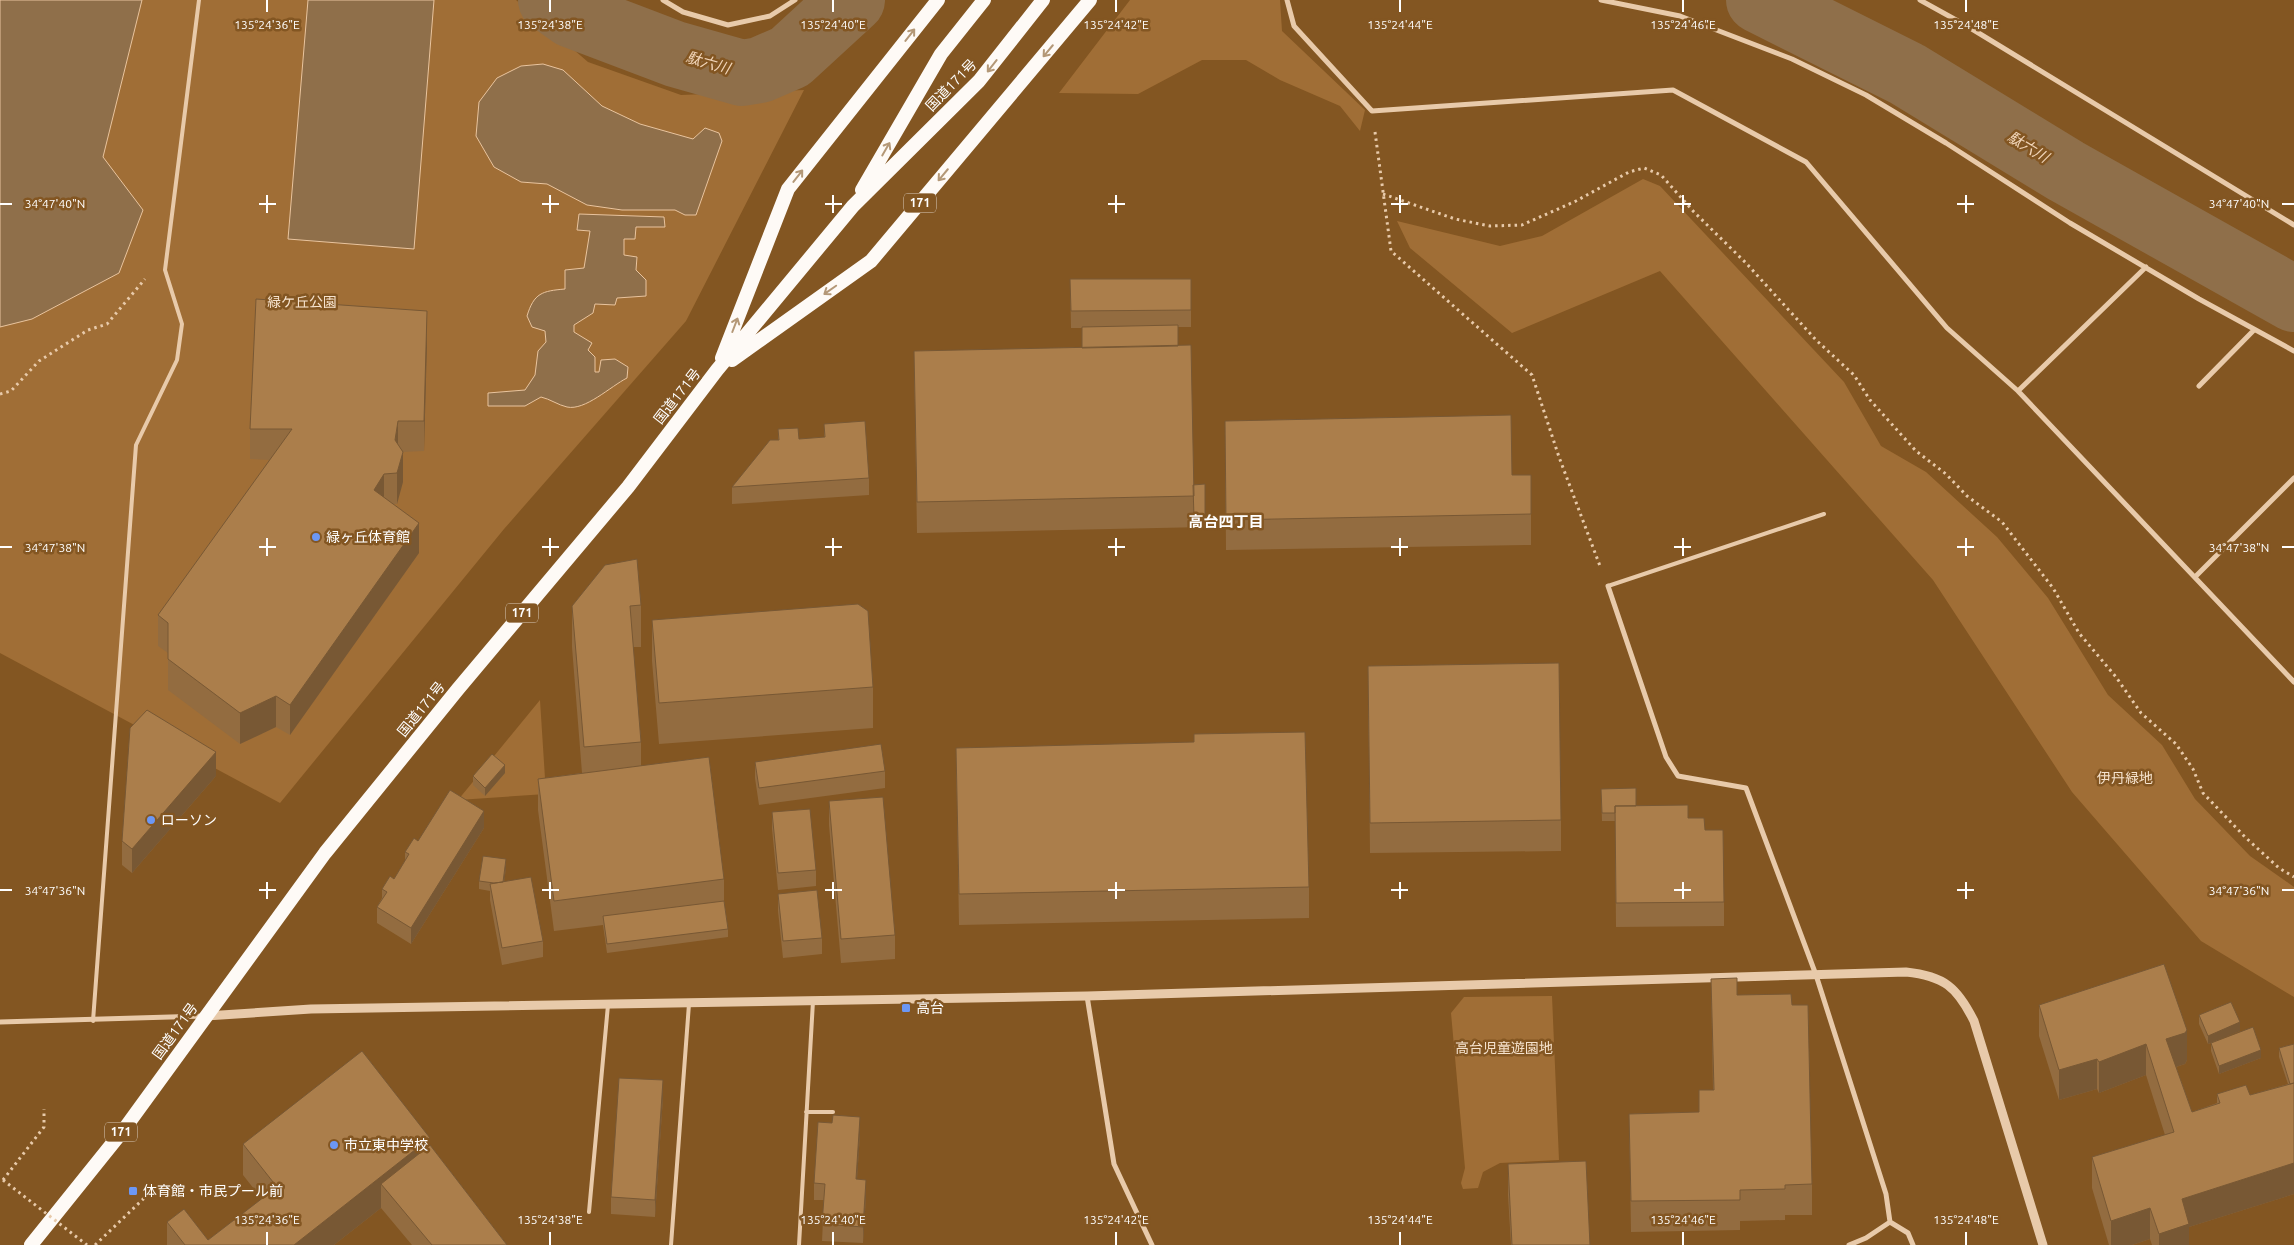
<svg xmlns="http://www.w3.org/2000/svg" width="2294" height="1245" font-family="Ubuntu,'Noto Sans JP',sans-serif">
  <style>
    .green { fill: #a06e36 }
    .water { fill: #8f6f4a; stroke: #e9c49e }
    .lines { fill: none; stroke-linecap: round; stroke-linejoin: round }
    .river { stroke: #8f6f4a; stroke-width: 66 }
    .path { stroke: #e8caaa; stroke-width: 3; stroke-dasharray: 2.5 4; stroke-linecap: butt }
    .service { stroke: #e8caaa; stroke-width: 4 }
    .minor { stroke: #e8caaa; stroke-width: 5 }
    .tertiary { stroke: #e8caaa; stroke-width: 9 }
    .trunk { stroke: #fefaf6; stroke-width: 14 }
    .path-bridge { stroke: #e8caaa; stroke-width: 3; stroke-dasharray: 2.5 4; stroke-linecap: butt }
    .wall { fill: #936c40 }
    .shaded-wall { fill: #785834 }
    .building { fill: #ab7e4b; stroke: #785834 }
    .oneway { stroke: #b49877 }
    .ticks { fill: none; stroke: #fff; stroke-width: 2 }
    .poi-dot { fill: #6c97f4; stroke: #835622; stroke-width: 2 }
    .labels { text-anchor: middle; stroke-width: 5; stroke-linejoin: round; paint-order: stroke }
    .shield { fill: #835622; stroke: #daccbd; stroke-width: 1 }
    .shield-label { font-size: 12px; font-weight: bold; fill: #fff }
    .street-label { font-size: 14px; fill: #fff; stroke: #835622 }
    .park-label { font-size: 14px; fill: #f6e3ce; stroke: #835622 }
    .poi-label { font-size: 14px; fill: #fff; stroke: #835622; text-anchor: start }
    .water-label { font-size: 15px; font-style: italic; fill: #f1d5b9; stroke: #835622 }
    .neighbourhood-label { font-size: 15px; font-weight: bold; fill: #fff; stroke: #835622 }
    .ticks-label { font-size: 12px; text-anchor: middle; fill: #fff; stroke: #835622; stroke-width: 5; stroke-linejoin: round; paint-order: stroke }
  </style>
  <rect width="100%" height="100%" fill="#835622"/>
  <path class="green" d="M0 0H516L588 62 681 95 804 90 686 321 504 529 280 803 0 653Z
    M1130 0H1280L1282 31 1365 110 1360 131 1340 106 1280 80 1246 60H1202L1138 94 1059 93Z
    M1643 179 1660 186 1844 382 1881 446 1926 472 1997 537 2048 598 2108 695 2162 745 2195 799 2250 856 2294 887V997L2201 941 2072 792 1933 580 1660 271 1512 333 1410 248 1397 221 1500 246 1542 236Z
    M540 700 546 794 458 800Z
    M1552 996 1559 1160 1500 1163 1483 1172 1478 1188 1463 1189 1461 1183 1465 1168 1451 1013 1464 997Z"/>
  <path class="water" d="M0 0H142L103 157 143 210 119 273 32 319 0 327Z
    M308 0H434L414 249 288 239Z
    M543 64 563 70 602 106 640 124 693 139 705 128 719 133 722 141 696 215H685L675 210H622L587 205 547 184 521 182 494 167 476 136 479 102 497 78 521 66Z
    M579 214 664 217 665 227H636L635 239H624V255L637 257 636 270 646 280V296L617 298 615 305 595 304 593 313 574 325V332L592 343 588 350 595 357V372H599L601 360 615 359 628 367 627 378C611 386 585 411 567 407 558 405 550 399 541 397L525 406H488V393L525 390 535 375 538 351 546 342 545 331 532 327 527 316C534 293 542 291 565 289V270L584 268 590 231 577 230Z"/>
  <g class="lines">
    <path class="river" d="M551 0 572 15 675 54 742 73 760 70 790 57 852 0
      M1759 0 1907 74 2066 171 2294 299"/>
    <path class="path" d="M1375 132 1391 251 1532 375 1559 457 1600 566
      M1383 194 1455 219 1490 226 1522 225 1576 201 1629 172 1644 168 1661 175 1694 212 1746 263 1816 340 1854 375 1870 400 1916 451 1946 474 1967 496 2002 522 2053 588 2079 633 2116 677 2141 713 2176 744 2193 769 2203 793 2245 837 2279 868 2294 877
      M0 394 11 391 39 361 88 330 107 324 145 279
      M3 1180 44 1127V1109
      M95 1245 159 1184"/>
    <path class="service" d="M1608 586 1824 514
      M93 1021 136 445 177 360 182 324 165 270 199 0
      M806 1112H833
      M589 1212 608 1005
      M671 1245 689 1004
      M799 1245 813 1001"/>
    <path class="minor" d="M663 0 683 12 728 25 770 16 795 0
      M1287 0 1294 26 1372 111 1673 90 1806 162 1947 328 2018 391 2294 682
      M1601 0 1680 16 1792 59 1866 95 1946 143 2070 223 2199 299 2294 351
      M1920 0 1967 26 2294 225
      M2199 386 2254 330
      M2018 391 2146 267
      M2195 577 2294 478
      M1608 586 1666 757 1678 776 1746 788 1816 975 1886 1194 1890 1222 1866 1238 1849 1245
      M1087 996 1114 1164 1152 1245
      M0 1022 204 1016
      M1890 1222 1908 1233 1913 1245"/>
    <path class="tertiary" d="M206 1016 311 1009 1087 996 1906 972C1944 976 1957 987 1974 1021L2043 1245"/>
    <path class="trunk" d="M862 190 941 54 984 0
      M722 358 788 189 938 0
      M732 360 871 261 1090 0
      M31 1245 125 1128 325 853 458 689 628 487 717 370 853 206 979 81 1043 0"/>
    <path class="path-bridge" d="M3 1180 87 1245"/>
  </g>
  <path class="wall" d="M1070 279H1191V327H1178V346L1193 485 1205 484V527L917 533 914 351 1082 348V328H1071Z
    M427 342 424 451 403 452V482L397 504H393L419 553 290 735 276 727 240 744 168 690V653L158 646V615L270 460 250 459V429Z
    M1225 421 1512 475H1531V545L1226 550Z
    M824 424 869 478V495L732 504V487L778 440V429L799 439 824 437Z
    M641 605V647H633L641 742V766L724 879V901L728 929V937L607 953 603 925 554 931 538 810V779L582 773 572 647V606Z
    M652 620 873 687V728L659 744 652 661Z
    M1368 666 1561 820V851L1370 853Z
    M956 748 1309 887V918L959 925Z
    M755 762 885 771V788L759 805 755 778Z
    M505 773 485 796 473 785V776Z
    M216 776 132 873 122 865V841Z
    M1601 789 1636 806 1688 818 1705 830 1724 902V926L1616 927 1615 821H1602Z
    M829 801 895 935V959L841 963 829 825Z
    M772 812 816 870V886L778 890 772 829Z
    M484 828 411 944 377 923V907L382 898V889L394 879 405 861V852L418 841Z
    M506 868 504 882 543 941V957L502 965 490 900V891L479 889V881Z
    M778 894 822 938V954L783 958 778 911Z
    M1711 979 1737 995 1792 1005 1812 1184V1215H1785V1220L1740 1221V1230L1631 1232 1629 1114 1699 1112V1090H1713Z
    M2039 1005 2187 1060 2185 1064 2176 1067 2192 1112 2217 1103V1094L2250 1095 2288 1084 2279 1057V1048L2294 1044V1194L2189 1227V1245H2152L2150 1239 2132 1245H2109L2092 1188V1157L2165 1135 2146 1075 2099 1093 2097 1089 2059 1100 2039 1036Z
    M2199 1015 2240 1031 2217 1040 2261 1058 2219 1074 2211 1051V1043L2208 1044 2199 1024Z
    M663 1097 655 1217 611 1214V1197Z
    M860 1134 857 1179 866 1196 863 1243 822 1241 824 1200H814V1183Z
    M243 1144 430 1145 507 1245H412L381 1208 334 1245H167V1222L208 1240 262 1199 243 1175Z
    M1508 1164 1590 1245H1511L1508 1195Z"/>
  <path class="shaded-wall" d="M427 311V342L424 451V421Z
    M398 421V452L395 440Z
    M403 452V482L397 504V473Z
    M384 474V504L374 490Z
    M419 523V553L290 735V705Z
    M276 696V727L240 744V713Z
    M216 752V776L132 873V849Z
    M505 765V773L485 796V788Z
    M484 811V828L411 944V928Z
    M506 859V868L503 893V885Z
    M2240 1022V1031L2208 1044V1036Z
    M2187 1030V1060L2185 1064 2166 1070V1039Z
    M2146 1044V1075L2099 1093V1062Z
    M2261 1050V1058L2219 1074V1066Z
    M2097 1059V1089L2059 1100V1070Z
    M663 1080V1097L655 1217V1200Z
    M860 1117V1134L856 1196V1179Z
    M430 1138V1169L381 1184V1208L334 1245H294Z
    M2294 1163V1194L2189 1227V1245H2159V1234L2182 1199Z
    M866 1180V1196L863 1243V1227Z
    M2150 1208V1239L2132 1245H2111V1221Z"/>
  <path class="building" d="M1070 279H1191V310L1071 311Z
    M256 299 427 311 424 421H398L395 440 403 452 397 473 384 474 374 490 419 523 290 705 276 696 240 713 168 659V623L158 615 292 429H250Z
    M1178 325V346L1082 348V327Z
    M1191 345 1194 496 917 502 914 351Z
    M1511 415 1512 475H1531V514L1226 520 1225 421Z
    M865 421 869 478 732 487 770 440H779L778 429 798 428 799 439 825 437 824 424Z
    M1205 484V518H1194L1193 485Z
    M637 559 641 605 630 606 641 742 584 747 572 606 605 565Z
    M858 604 868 611 873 687 659 703 652 620Z
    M1559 663 1561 820 1370 823 1368 666Z
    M147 710 216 752 132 849 122 841 130 728Z
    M1305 732 1309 887 959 894 956 748 1194 742V734Z
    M881 744 885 771 759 788 755 762Z
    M492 754 505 765 485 788 473 776Z
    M709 757 724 879 554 901 538 779Z
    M1636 788V806H1615V813H1602L1601 789Z
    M450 790 484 811 411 928 377 907 387 892 382 889 390 876 394 879 409 854 405 852 414 838 418 841Z
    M883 797 895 935 841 939 829 801Z
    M1688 805V818H1704L1705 830H1723L1724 902 1616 903 1615 806Z
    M810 809 816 870 778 873 772 812Z
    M483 856 506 859 503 882 494 883 479 881Z
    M531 877 543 941 502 948 490 884Z
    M817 890 822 938 783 941 778 894Z
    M724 901 728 929 607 944 603 916Z
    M2164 964 2187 1030 2185 1033 2166 1039 2192 1112 2220 1103 2217 1094 2246 1085 2250 1095 2294 1083V1163L2182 1199 2189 1224 2159 1234 2150 1208 2111 1221 2092 1157 2174 1132 2146 1044 2099 1062 2097 1059 2059 1070 2039 1005Z
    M1737 978V995L1791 994 1792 1005H1808L1812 1184 1785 1185V1189L1740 1190V1200L1631 1201 1629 1114 1699 1112V1090H1714L1711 979Z
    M2231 1002 2240 1022 2208 1036 2199 1015Z
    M2253 1027 2261 1050 2219 1066 2211 1043Z
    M2294 1044V1083L2290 1084 2279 1048Z
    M362 1051 430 1138 294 1245H185L167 1222 184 1209 208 1240 277 1187 243 1144Z
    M619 1078 663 1080 655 1200 611 1197Z
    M833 1115 860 1117 856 1179 866 1180 863 1227 822 1224 825 1184 814 1183 818 1122 832 1123Z
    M430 1145 507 1245H432L381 1184Z
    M1586 1161 1590 1245H1512L1508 1164Z"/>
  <defs><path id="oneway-shaft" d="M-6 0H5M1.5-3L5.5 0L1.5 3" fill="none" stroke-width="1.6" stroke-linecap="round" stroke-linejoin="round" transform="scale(1.25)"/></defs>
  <g class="oneway">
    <use href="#oneway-shaft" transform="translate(910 35) rotate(-52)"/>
    <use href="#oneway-shaft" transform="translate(1048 51) rotate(130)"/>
    <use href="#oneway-shaft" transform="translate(992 66) rotate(128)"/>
    <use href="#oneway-shaft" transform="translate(886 149) rotate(-60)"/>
    <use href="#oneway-shaft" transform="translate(943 175) rotate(130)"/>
    <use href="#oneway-shaft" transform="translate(798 176) rotate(-52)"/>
    <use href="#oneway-shaft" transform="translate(830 290) rotate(145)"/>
    <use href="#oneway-shaft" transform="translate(735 325) rotate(-69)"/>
  </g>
  <path class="ticks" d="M267 0V12M550 0V12M833 0V12M1116 0V12M1400 0V12M1683 0V12M1966 0V12M267 195V213M550 195V213M833 195V213M1116 195V213M1400 195V213M1683 195V213M1966 195V213M0 204H12M259 204H276M542 204H559M825 204H842M1108 204H1125M1391 204H1408M1674 204H1691M1957 204H1974M2282 204H2294M267 538V556M550 538V556M833 538V556M1116 538V556M1400 538V556M1683 538V556M1966 538V556M0 547H12M259 547H276M542 547H559M825 547H842M1108 547H1125M1391 547H1408M1674 547H1691M1957 547H1974M2282 547H2294M267 882V899M550 882V899M833 882V899M1116 882V899M1400 882V899M1683 882V899M1966 882V899M0 890H12M259 890H276M542 890H559M825 890H842M1108 890H1125M1391 890H1408M1674 890H1691M1957 890H1974M2282 890H2294M267 1232V1245M550 1232V1245M833 1232V1245M1116 1232V1245M1400 1232V1245M1683 1232V1245M1966 1232V1245"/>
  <g class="poi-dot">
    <circle cx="316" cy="537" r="5"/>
    <circle cx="151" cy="820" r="5"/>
    <rect x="901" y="1003" width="10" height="10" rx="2.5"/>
    <circle cx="334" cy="1145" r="5"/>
    <rect x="128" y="1186" width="10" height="10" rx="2.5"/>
  </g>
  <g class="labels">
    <g class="shield">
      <rect x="904" y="193.5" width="32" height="19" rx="4"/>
      <rect x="506" y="603.5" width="32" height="19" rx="4"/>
      <rect x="105" y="1122.5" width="32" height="19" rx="4"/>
    </g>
    <g class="shield-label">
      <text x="920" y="207">171</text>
      <text x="522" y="617">171</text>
      <text x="121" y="1136">171</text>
    </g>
    <g class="street-label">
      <text transform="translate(951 85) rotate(-46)" y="5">国道171号</text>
      <text transform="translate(677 396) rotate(-52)" y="5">国道171号</text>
      <text transform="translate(421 709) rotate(-51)" y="5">国道171号</text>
      <text transform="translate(175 1031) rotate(-54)" y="5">国道171号</text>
    </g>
    <g class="park-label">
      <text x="302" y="307">緑ケ丘公園</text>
      <text x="2125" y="783">伊丹緑地</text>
      <text x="1504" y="1053">高台児童遊園地</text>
    </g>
    <g class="poi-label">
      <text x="326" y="542">緑ヶ丘体育館</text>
      <text x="161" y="825">ローソン</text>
      <text x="916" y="1013">高台</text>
      <text x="344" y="1150">市立東中学校</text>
      <text x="143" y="1196">体育館・市民プール前</text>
    </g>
    <g class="water-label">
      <text transform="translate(708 63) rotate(16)" y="5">駄六川</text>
      <text transform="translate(2028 147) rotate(31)" y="5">駄六川</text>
    </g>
    <g class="neighbourhood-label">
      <text x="1226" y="527">高台四丁目</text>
    </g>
  </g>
  <g class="ticks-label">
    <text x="267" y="29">135°24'36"E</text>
    <text x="550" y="29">135°24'38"E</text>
    <text x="833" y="29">135°24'40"E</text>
    <text x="1116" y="29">135°24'42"E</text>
    <text x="1400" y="29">135°24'44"E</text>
    <text x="1683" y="29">135°24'46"E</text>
    <text x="1966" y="29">135°24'48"E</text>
    <text x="55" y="208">34°47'40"N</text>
    <text x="2239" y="208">34°47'40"N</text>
    <text x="55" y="552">34°47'38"N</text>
    <text x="2239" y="552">34°47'38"N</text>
    <text x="55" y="895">34°47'36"N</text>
    <text x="2239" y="895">34°47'36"N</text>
    <text x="267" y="1224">135°24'36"E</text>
    <text x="550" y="1224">135°24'38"E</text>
    <text x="833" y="1224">135°24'40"E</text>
    <text x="1116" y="1224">135°24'42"E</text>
    <text x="1400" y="1224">135°24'44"E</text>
    <text x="1683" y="1224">135°24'46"E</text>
    <text x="1966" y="1224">135°24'48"E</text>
  </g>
</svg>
